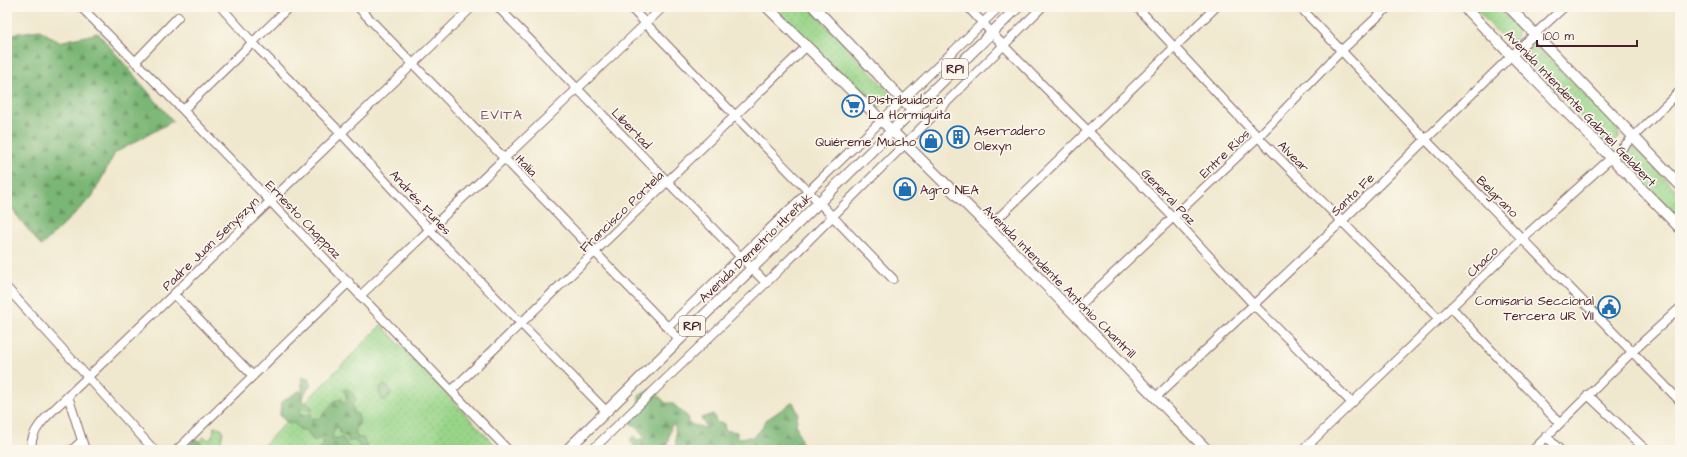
<svg xmlns="http://www.w3.org/2000/svg" width="1687" height="457" font-family="'Architects Daughter',sans-serif">
  <style>
    .grass { fill: url(#grass-dots); stroke: #727a5a }
    .forest { fill: url(#forest-firs); stroke: #626a50 }
    .lines { fill: none; stroke-linecap: round; stroke-linejoin: round }
    .minor-casing { stroke: #846564; stroke-width: 10 }
    .major-casing { stroke: #846564; stroke-width: 12 }
    .minor { stroke: #fff; stroke-width: 8 }
    .major { stroke: #fff; stroke-width: 10 }
    .labels { text-anchor: middle; stroke-width: 3.5; stroke-linejoin: round; paint-order: stroke }
    .shield { fill: #fbf7ec; stroke: #7f6065; stroke-width: 1 }
    .shield-label { font-size: 12px; font-weight: bold; fill: #4a1f2b }
    .poi-label { font-size: 13px; fill: #4a1f2b; stroke: #fbf7ec; text-anchor: start }
    .street-label { font-size: 13px; fill: #4a1f2b; stroke: #fbf7ec }
    .neighbourhood-label { font-size: 14px; letter-spacing: 1px; fill: #794e68; stroke: #fbf7ec }
  </style>
  <defs>
    <pattern id="grass-dots" width="8" height="8" patternUnits="userSpaceOnUse"><rect width="8" height="8" fill="#99d589"/><path d="M2 2h.1M6 6h.1" fill="none" stroke="#85b676" stroke-width="1.8" stroke-linecap="round"/></pattern>
    <pattern id="forest-firs" width="22" height="20" patternUnits="userSpaceOnUse"><rect width="22" height="20" fill="#7ab675"/><path d="M5 1l3.5 6h-7zM16 11l3.5 6h-7z" fill="#669360"/></pattern>
  </defs>
  <rect width="100%" height="100%" fill="#fbf7ec"/>
  <filter id="ink" filterUnits="userSpaceOnUse"><feTurbulence type="fractalNoise" baseFrequency=".025" numOctaves="2"/><feDisplacementMap in="SourceGraphic" scale="8" xChannelSelector="R" yChannelSelector="G"/><feConvolveMatrix kernelMatrix="1 2 1 2 8 2 1 2 1" color-interpolation-filters="sRGB"/></filter>
  <filter id="wash" filterUnits="userSpaceOnUse"><feTurbulence type="fractalNoise" baseFrequency=".012" numOctaves="4" result="noise"/><feDisplacementMap in="SourceGraphic" scale="16" xChannelSelector="R" yChannelSelector="G"/><feGaussianBlur stdDeviation="0.9" result="paint"/><feColorMatrix in="noise" values="0 0 0 0 0 0 0 0 0 0 0 0 0 0 0 0 0 1.4 0 .05"/><feComposite in="paint" operator="in"/></filter>
  <g filter="url(#wash)">
    <rect width="100%" height="100%" fill="#f0e8ce"/>
    <path class="grass" d="M786 7H809L893 96 876 111 780 14Z
      M1474 7H1498L1517 27 1518 34 1514 40 1504 39Z
      M1530 46H1537L1618 129 1619 138 1614 142 1606 143 1526 60 1525 53Z
      M1628 147H1634L1680 194V220L1621 158 1622 151Z
      M381 325 500 450H259Z
      M214 427 221 428 223 431 221 442 216 448 217 450H198L201 445 199 441 203 437 209 440 213 435Z"/>
    <path class="forest" d="M7 25 11 34 40 30 59 42 98 33 173 121 115 153 92 197 41 246 11 208 7 197Z
      M302 377 309 378 311 384 302 398 303 403H306L312 407V411L300 408 301 413 304 416 311 413V416L308 419 320 418 334 401 341 399 343 403 347 399 344 389H348L355 397 356 400 352 403 354 413 358 415 360 423 355 429 357 438H363L368 447 363 449 354 440 349 442 347 437C341 434 339 433 338 427L334 429 332 438H343L350 450H321V447L324 444 323 439 313 440 307 431 299 429 294 423C287 423 284 421 280 415L281 402 299 391 302 392C303 387 301 383 302 377Z
      M384 385 389 388 392 394 386 400H382L379 393V388Z
      M651 389 666 403H672L689 418 687 422C694 427 700 425 707 429L701 418 713 414 717 423H724L725 430 737 432V438L753 437 760 431 766 420 793 402 798 413 796 425 804 450H675L676 444 675 424 671 426 667 446C658 450 652 450 641 450L639 447 634 446 630 440 633 436 638 440 646 438 634 425 625 421 639 404V396Z
      M195 439 199 441 201 445 198 450H183Z"/>
  </g>
  <g filter="url(#ink)">
    <g class="lines">
      <g class="minor-casing">
        <path id="minor" d="M81 7 183 110 508 450
          M221 7 253 43 341 133 430 230 606 411
          M358 7 679 339
          M498 7 766 283
          M630 7 893 279
          M968 7 1003 45 1174 218 1254 305 1352 403
          M1137 7 1258 137 1439 319
          M1300 7 1426 140 1680 401
          M1674 7 1680 13
          M135 62 178 17
          M183 110 289 7
          M989 227 1216 7
          M7 288 154 450
          M174 294 253 376
          M360 296 663 7
          M1451 307 1559 423
          M1073 312 1258 137 1342 50 1388 7
          M668 327 999 7
          M452 390 806 47
          M1588 395 1646 450
          M68 396 85 450
          M1156 397 1342 221 1511 56 1564 7
          M1546 436 1560 450
          M32 450C27 430 55 409 68 396L472 7
          M72 450 82 441
          M177 450 349 282
          M592 450 766 283 1042 7
          M1303 450 1523 238 1622 148 1680 91
          M1533 450 1632 352 1680 308"/>
      </g>
      <g class="major-casing">
        <path id="major" d="M767 7 989 227 1207 450
          M814 7 913 111
          M1464 7 1680 228
          M1509 7 1680 185
          M567 450 1018 7"/>
      </g>
      <use href="#minor" class="minor"/>
      <use href="#major" class="major"/>
    </g>
  </g>
  <defs>
    <g id="supermarket-ring" transform="scale(1.15)"><circle r="9.5" fill="#fbf7ec" stroke="#1f6fb2" stroke-width="1.5"/><path d="M-6-5.5h2.5l.6 2H6L4.5 2H-2.5L-4.4-4H-6ZM-1.5 3.2a1.3 1.3 0 1 0 .1 0ZM3 3.2a1.3 1.3 0 1 0 .1 0Z" fill="#1f6fb2"/></g>
    <g id="building-ring" transform="scale(1.15)"><circle r="9.5" fill="#fbf7ec" stroke="#1f6fb2" stroke-width="1.5"/><path d="M-4-6H4V6H1V3H-1V6H-4ZM-2.5-4.3h1.7v1.8h-1.7ZM.8-4.3h1.7v1.8H.8ZM-2.5-1h1.7V.8h-1.7ZM.8-1h1.7V.8H.8Z" fill="#1f6fb2"/></g>
    <g id="shop-ring" transform="scale(1.15)"><circle r="9.5" fill="#fbf7ec" stroke="#1f6fb2" stroke-width="1.5"/><path d="M-5-2.5h2.3a2.7 3.5 0 0 1 5.4 0H5L5.5 6h-11ZM-1.5-2.5h3a1.5 2.3 0 0 0-3 0Z" fill="#1f6fb2"/></g>
    <g id="civic-ring" transform="scale(1.15)"><circle r="9.5" fill="#fbf7ec" stroke="#1f6fb2" stroke-width="1.5"/><path d="M-.6-6.5H3V-4.5H.6V-3L4-1V1h2V6H-6V1h2V-1L-.6-3ZM-1.2 2.5V6h2.4V2.5Z" fill="#1f6fb2"/></g>
  </defs>
  <g fill-rule="evenodd">
    <use href="#supermarket-ring" x="853" y="106"/>
    <use href="#building-ring" x="958" y="137"/>
    <use href="#shop-ring" x="931" y="141"/>
    <use href="#shop-ring" x="905" y="189"/>
    <use href="#civic-ring" x="1609" y="307"/>
  </g>
  <g class="labels">
    <g class="shield">
      <rect x="942" y="59" width="26" height="20" rx="3"/>
      <rect x="679" y="316" width="26" height="20" rx="3"/>
    </g>
    <g class="shield-label">
      <text x="955" y="73">RP1</text>
      <text x="692" y="330">RP1</text>
    </g>
    <g class="poi-label">
      <text x="868" y="104">Distribuidora<tspan x="868" dy="15">La Hormiguita</tspan></text>
      <text x="974" y="135">Aserradero<tspan x="974" dy="15">Olexyn</tspan></text>
      <text x="916" y="146" text-anchor="end">Quiéreme Mucho</text>
      <text x="920" y="194">Agro NEA</text>
      <text x="1594" y="305" text-anchor="end">Comisaría Seccional<tspan x="1594" dy="15">Tercera UR VII</tspan></text>
    </g>
    <g class="street-label">
      <text transform="translate(1581 108) rotate(46)" y="5">Avenida Intendente Gabriel Gelabert</text>
      <text transform="translate(632 128) rotate(46)" y="5">Libertad</text>
      <text transform="translate(1224 153) rotate(-44)" y="5">Entre Ríos</text>
      <text transform="translate(1294 156) rotate(45)" y="5">Alvear</text>
      <text transform="translate(527 165) rotate(46)" y="5">Italia</text>
      <text transform="translate(1352 194) rotate(-44)" y="5">Santa Fe</text>
      <text transform="translate(1169 196) rotate(46)" y="5">General Paz</text>
      <text transform="translate(1498 196) rotate(45)" y="5">Belgrano</text>
      <text transform="translate(421 202) rotate(47)" y="5">Andrés Funes</text>
      <text transform="translate(621 211) rotate(-44)" y="5">Francisco Portela</text>
      <text transform="translate(304 219) rotate(46)" y="5">Ernesto Chappaz</text>
      <text transform="translate(210 243) rotate(-44)" y="5">Padre Juan Senyszyn</text>
      <text transform="translate(755 247) rotate(-44)" y="5">Avenida Demetrio Hreñuk</text>
      <text transform="translate(1482 261) rotate(-44)" y="5">Chaco</text>
      <text transform="translate(1060 281) rotate(45)" y="5">Avenida Intendente Antonio Chantrill</text>
    </g>
    <g class="neighbourhood-label">
      <text x="502" y="119">EVITA</text>
    </g>
  </g>
  <rect width="1687" height="457" fill="none" stroke="#fbf7ec" stroke-width="24"/>
  <path d="M1537 40v6h100v-6" fill="none" stroke="#4a1f2b" stroke-width="2"/>
  <text x="1543" y="40" font-size="12" fill="#4a1f2b" stroke="#fbf7ec" stroke-width="3" paint-order="stroke">100 m</text>
</svg>
